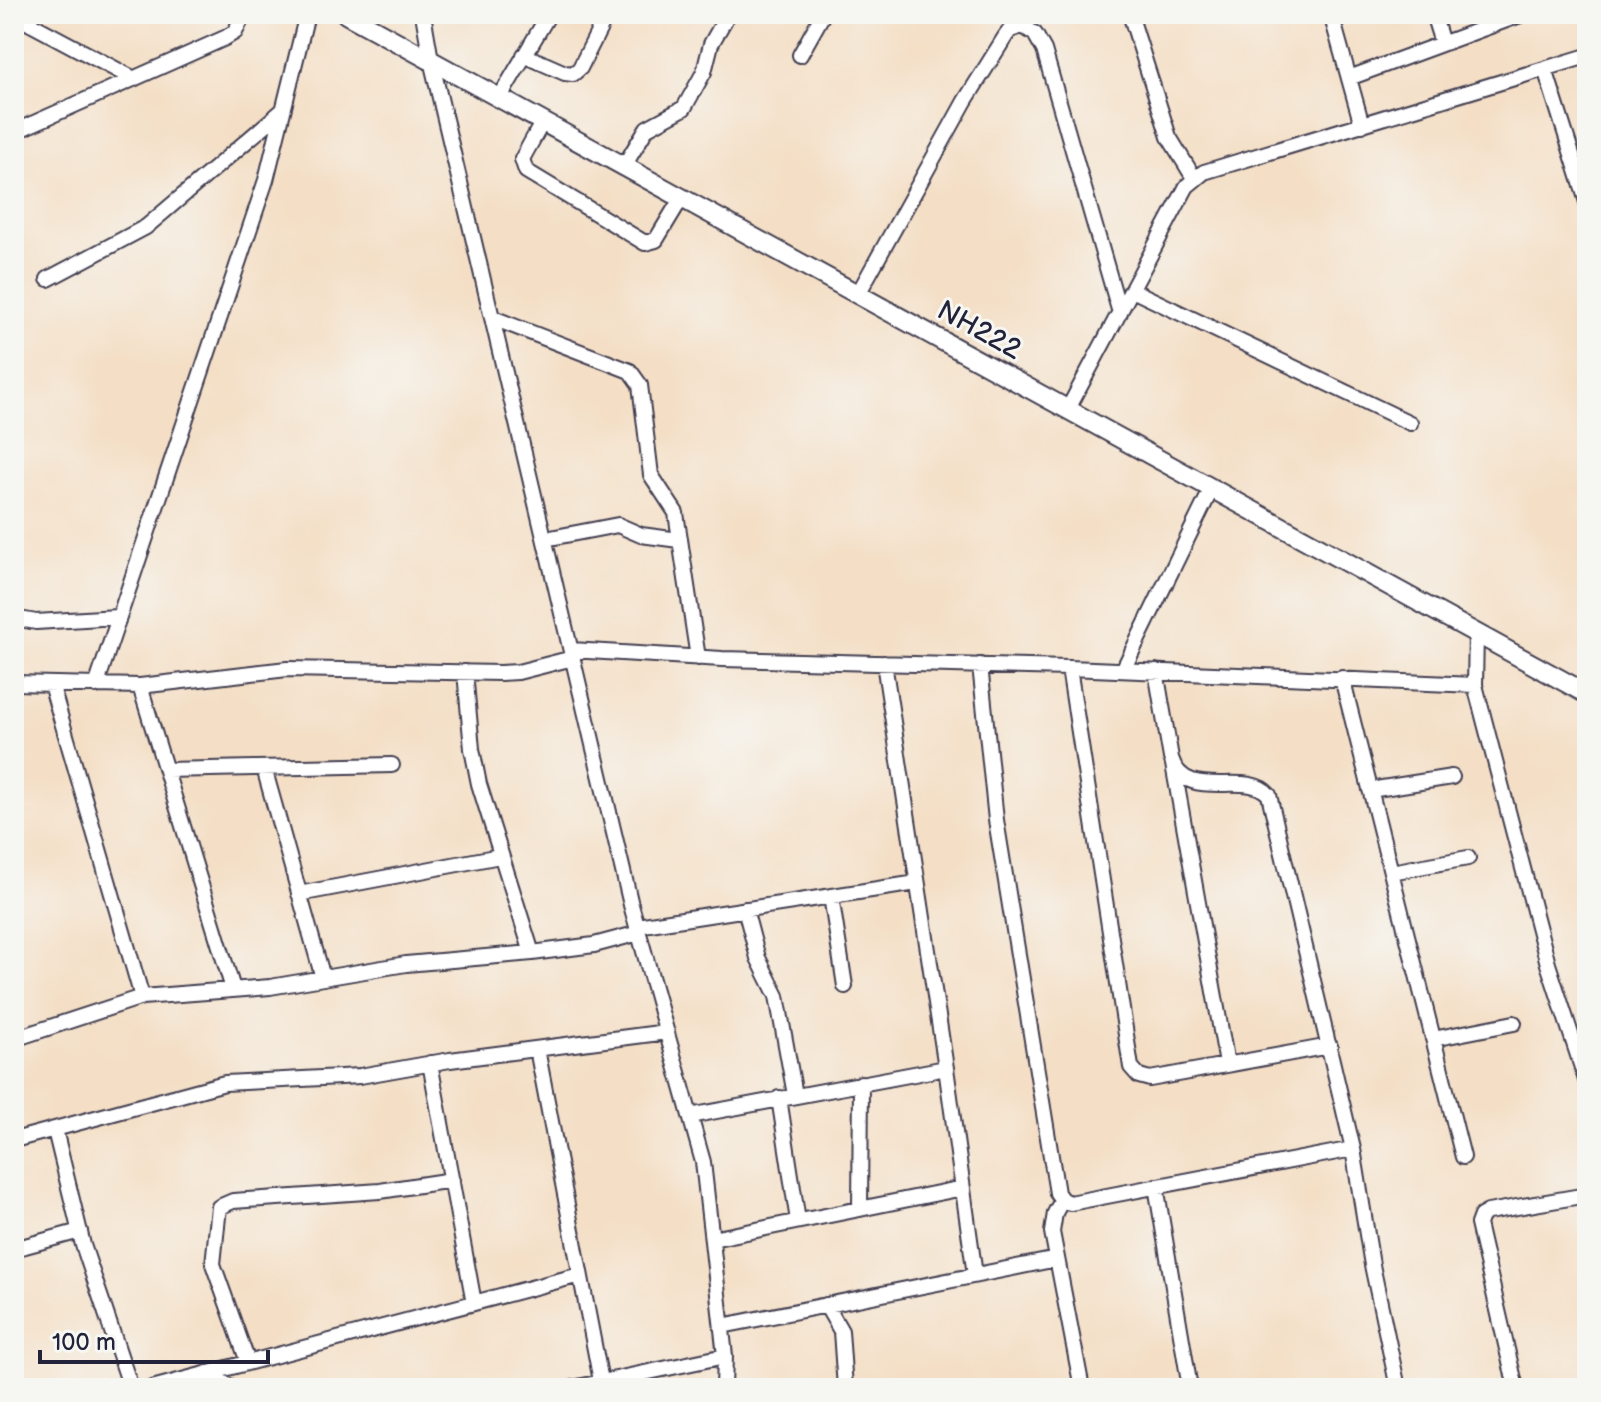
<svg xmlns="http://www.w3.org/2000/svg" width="1601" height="1402" font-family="'Balsamiq Sans',sans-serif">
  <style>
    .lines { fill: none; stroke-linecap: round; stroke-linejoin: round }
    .minor-casing { stroke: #423e50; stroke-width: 18 }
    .major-casing { stroke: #423e50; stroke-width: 22 }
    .minor { stroke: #fff; stroke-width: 14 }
    .major { stroke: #fff; stroke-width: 18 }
    .labels { text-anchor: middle; stroke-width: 6; stroke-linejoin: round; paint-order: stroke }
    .street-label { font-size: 28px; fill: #22223b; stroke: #f6f6f2 }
  </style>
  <rect width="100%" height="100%" fill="#f6f6f2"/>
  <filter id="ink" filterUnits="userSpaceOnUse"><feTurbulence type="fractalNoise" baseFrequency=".0125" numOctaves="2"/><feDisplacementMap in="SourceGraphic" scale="16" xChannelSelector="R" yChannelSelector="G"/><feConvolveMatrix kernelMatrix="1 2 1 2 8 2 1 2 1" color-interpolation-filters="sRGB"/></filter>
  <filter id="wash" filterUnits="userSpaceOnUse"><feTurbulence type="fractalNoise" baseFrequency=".006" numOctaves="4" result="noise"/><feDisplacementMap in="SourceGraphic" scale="32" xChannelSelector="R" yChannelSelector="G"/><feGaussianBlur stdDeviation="1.8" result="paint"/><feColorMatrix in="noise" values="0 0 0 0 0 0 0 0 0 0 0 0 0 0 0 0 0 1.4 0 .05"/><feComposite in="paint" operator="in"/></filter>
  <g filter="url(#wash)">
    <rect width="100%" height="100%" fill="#f4dfc6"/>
  </g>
  <g filter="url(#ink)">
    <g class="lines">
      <g class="minor-casing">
        <path id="minor" d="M423 14 431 60 631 905 703 1162 725 1356 724 1388
          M1130 14 1169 137 1194 178
          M1331 14 1362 125
          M1433 14 1442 43
          M14 15 134 79
          M524 55 565 73 573 74 580 68 607 14
          M800 55 823 14
          M1545 69 1587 202
          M1349 78 1523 14
          M500 97 549 14
          M543 121 522 159 526 171 645 243 656 240 682 197
          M14 132 225 38 235 32 244 14
          M624 166 647 128 684 108 704 72 711 44 728 14
          M48 279 146 227 283 110
          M1132 290 1410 423
          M858 294 965 101 1005 37 1010 30 1023 26 1035 34 1044 50 1120 313
          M493 318 630 371 640 385 651 475 676 513 698 658
          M1068 409 1187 186 1204 172 1587 56
          M545 539 618 525 641 535 679 540
          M14 618 36 622 117 617
          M1476 633 1475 685 1548 964 1587 1083
          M571 650 722 659 1069 668 1475 685
          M884 663 946 1068 975 1275
          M980 665 996 820 1057 1193 1062 1200 1070 1203 1353 1149
          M1069 668 1131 1067 1139 1076 1150 1079 1330 1046
          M1123 670 1212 488
          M1156 671 1171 758C1185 805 1247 768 1269 795L1353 1149 1372 1265 1398 1388
          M465 672 472 749 479 784 532 953
          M1342 678 1463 1157
          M14 683 140 686 287 669 500 673 518 672 573 658
          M51 684 142 997
          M96 686 266 180 307 14
          M140 686 233 989
          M1173 764 1227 1064
          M264 768 323 978
          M166 770 392 765
          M1370 790 1452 777
          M1391 872 1468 858
          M299 894 500 856
          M831 896 845 986
          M745 909 758 958 777 996 795 1095
          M637 926 917 883
          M14 1039 142 997 270 987 406 964 532 953 594 945 639 933
          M1433 1039 1514 1023
          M537 1049 601 1381
          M430 1063 474 1303
          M779 1098 798 1221
          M690 1116 946 1068
          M55 1130 83 1245 131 1388
          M14 1140 225 1083 360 1076 450 1060 667 1032
          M1156 1186 1190 1388
          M1062 1200 1055 1213 1052 1232 1082 1388
          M860 1209 861 1083
          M712 1239 963 1188
          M14 1249 80 1231
          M826 1305 841 1331 845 1388
          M722 1326 1057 1259
          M248 1362 213 1264 219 1207 233 1201 380 1191 452 1180
          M207 1373 232 1388
          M152 1388 580 1275
          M573 1388 725 1356
          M1516 1388 1478 1224 1481 1216 1488 1212 1587 1195"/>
      </g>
      <g class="major-casing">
        <path id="major" d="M346 14 1587 694"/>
      </g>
      <use href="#minor" class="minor"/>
      <use href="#major" class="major"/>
    </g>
  </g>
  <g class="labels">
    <g class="street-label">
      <text transform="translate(980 329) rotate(29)" y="10">NH222</text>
    </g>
  </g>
  <rect width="1601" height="1402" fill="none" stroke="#f6f6f2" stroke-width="48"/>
  <path d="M40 1350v12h228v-12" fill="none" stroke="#22223b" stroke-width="4"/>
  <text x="52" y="1350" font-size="24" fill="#22223b" stroke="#f6f6f2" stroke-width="6" paint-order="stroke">100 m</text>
</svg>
